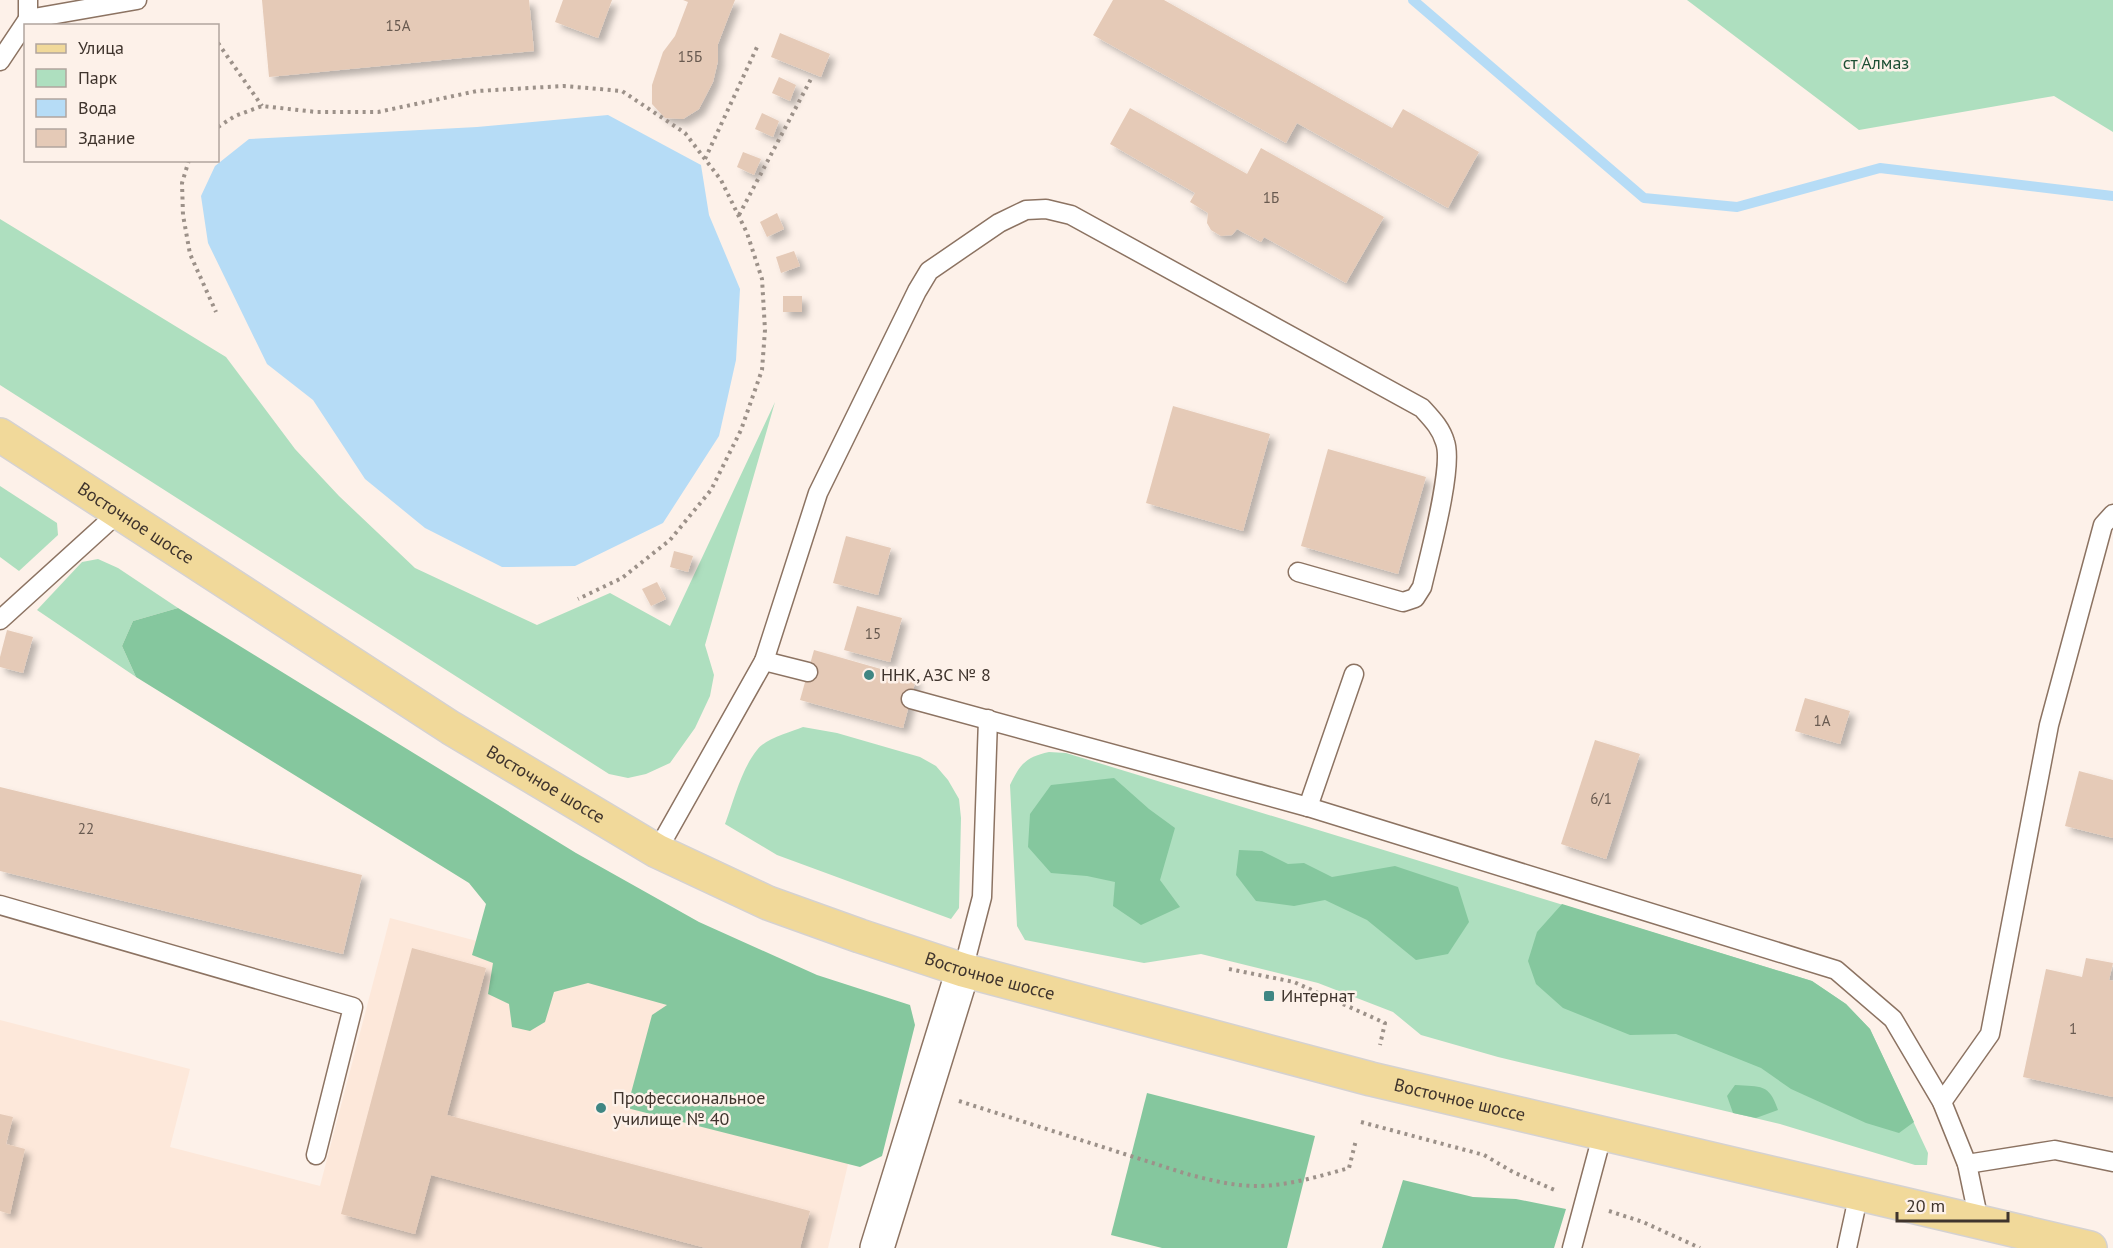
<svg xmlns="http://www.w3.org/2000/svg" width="2113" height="1248" font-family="'PT Sans',sans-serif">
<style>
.built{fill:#fde8da}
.green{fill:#aedfbf}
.forest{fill:#85c79e}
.water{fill:#b6dcf6}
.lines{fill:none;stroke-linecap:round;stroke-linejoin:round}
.stream{stroke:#b6dcf6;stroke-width:10}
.building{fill:#e5cab7;filter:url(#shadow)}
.lane-casing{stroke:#8c7362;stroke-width:21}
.street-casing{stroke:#8c7362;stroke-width:36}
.primary-casing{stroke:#d5d2d1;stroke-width:36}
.path{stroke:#9c9189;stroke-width:4;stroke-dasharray:3 4.5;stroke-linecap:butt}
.lane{stroke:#fff;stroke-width:18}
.street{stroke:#fff;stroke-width:33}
.primary{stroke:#f1d99a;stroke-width:33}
.poi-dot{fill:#3f8683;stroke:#fdf1e9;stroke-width:2}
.labels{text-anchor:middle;stroke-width:5;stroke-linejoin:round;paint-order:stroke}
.number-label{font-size:15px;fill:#685a50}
.park-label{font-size:18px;fill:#1c4e33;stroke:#fdf1e9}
.street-label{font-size:18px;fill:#3f342d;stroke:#fdf1e9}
.poi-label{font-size:18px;fill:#3f342d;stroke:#fdf1e9;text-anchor:start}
</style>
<defs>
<filter id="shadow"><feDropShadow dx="5.5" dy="5.5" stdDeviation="3" flood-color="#0004"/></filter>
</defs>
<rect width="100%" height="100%" fill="#fdf1e9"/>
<polygon class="built" points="390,918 876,1047 828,1248 0,1248 0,1020 190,1069 170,1147 320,1186"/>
<g class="green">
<polygon points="1687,0 2113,0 2113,132 2054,96 1859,130"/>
<polygon points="0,219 226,357 295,449 339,496 415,568 537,625 610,593 670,626 775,402 705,645 714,675 710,696 695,728 670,763 646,774 628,778 609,774 0,385"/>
<polygon points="0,486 57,523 58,535 19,571 0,557"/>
<polygon points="98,559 118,568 178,608 133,621 122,646 136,677 37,610 82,562"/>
<path d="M803,727L837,733L920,757L936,766L948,780L959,799L961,818L959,908L951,919L777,855L725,824C734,800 741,770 757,750C765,739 790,732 803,727Z"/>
<path d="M1049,752L1066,753L1812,981L1846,1004L1870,1029L1928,1153L1927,1165H1915L1780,1124L1498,1057L1421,1035L1393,1012L1318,983L1201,954L1144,963L1025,940L1017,926L1010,785C1020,764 1026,757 1049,752Z"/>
</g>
<g class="forest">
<polygon points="178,608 576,853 699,922 817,975 910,1005 915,1025 882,1156 860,1167 627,1108 652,1015 667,1005 588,983 554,992 545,1022 530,1031 512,1027 509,1004 488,994 493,963 472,955 486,904 469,883 136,677 122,646 133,621"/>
<polygon points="1114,778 1149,809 1175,828 1160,880 1180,907 1141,925 1113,906 1115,882 1087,876 1051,873 1028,847 1030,814 1051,785"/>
<polygon points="1239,850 1262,851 1288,864 1304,863 1332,877 1395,866 1458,887 1469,922 1448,954 1416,960 1367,920 1325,900 1294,906 1256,901 1236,875"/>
<polygon points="1562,904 1812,981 1846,1004 1870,1029 1914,1122 1899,1133 1866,1123 1791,1089 1761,1068 1676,1034 1630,1035 1563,1008 1536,984 1528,961 1537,932"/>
<path d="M1735,1085C1761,1087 1769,1083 1778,1110L1756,1118L1733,1113L1727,1096Z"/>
<polygon points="1147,1093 1315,1136 1287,1248 1162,1248 1111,1235"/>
<polygon points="1403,1180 1473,1197 1516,1199 1566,1209 1554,1248 1382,1248"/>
</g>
<polygon class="water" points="608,115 701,165 709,215 740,289 736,360 719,436 663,523 575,566 502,567 425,528 365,479 313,400 267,364 208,243 201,196 215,166 249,139 477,127"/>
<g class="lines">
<polyline class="stream" points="1413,0 1644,198 1737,207 1880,168 2113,196"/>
</g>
<g class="building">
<polygon points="262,0 529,0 534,51 269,77"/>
<polygon points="563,0 612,0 598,38 555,22"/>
<polygon points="683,0 735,0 718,44 718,61 713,82 699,109 683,119 665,118 652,104 652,85 663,52 675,36 688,2"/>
<polygon points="1113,0 1164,0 1392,128 1403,109 1479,152 1448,208 1297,123 1286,143 1093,35"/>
<polygon points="780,33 830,54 821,77 771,57"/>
<polygon points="779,77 796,85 790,101 772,93"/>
<polygon points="1130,108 1247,174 1261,148 1384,217 1346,283 1264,237 1261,242 1237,229 1232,235 1221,236 1211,230 1207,223 1208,213 1190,202 1195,193 1110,144"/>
<polygon points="762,113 779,121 773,137 755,129"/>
<polygon points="743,152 761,159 754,175 737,167"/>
<polygon points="777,213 784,229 767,237 760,222"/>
<polygon points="794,251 800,266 781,273 776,257"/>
<rect x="783" y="296" width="19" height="16"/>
<polygon points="1173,406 1270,434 1243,531 1146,503"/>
<polygon points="1328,449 1426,477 1398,574 1301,546"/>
<polygon points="846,536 891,548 878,595 833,583"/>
<polygon points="674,551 693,556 688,572 670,567"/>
<polygon points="657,582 666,599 651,606 642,589"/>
<polygon points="857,606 902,618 890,662 844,650"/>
<polygon points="7,630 33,637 23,673 0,667 0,657"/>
<polygon points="814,650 916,679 903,728 800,700"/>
<polygon points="1805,698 1850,711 1840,744 1795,731"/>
<polygon points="1595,740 1640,754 1606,859 1561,844"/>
<polygon points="2079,771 2113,780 2113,838 2065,826"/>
<polygon points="0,787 362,875 343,954 0,871"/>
<polygon points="412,948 486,968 447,1115 810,1211 800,1248 706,1248 431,1175 415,1234 341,1214"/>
<polygon points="2086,958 2113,963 2109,980 2113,981 2113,1097 2023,1077 2046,969 2082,977"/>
<polygon points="0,1114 13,1117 6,1144 25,1149 10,1214 0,1211"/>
</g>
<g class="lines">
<defs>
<g id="lane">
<polyline points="28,19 28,0"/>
<polyline points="0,61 28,19 137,0"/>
<polyline points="0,620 119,512"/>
<path d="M764,661L818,493L917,291L929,271L999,223L1026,210L1046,209L1071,215L1422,408C1432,419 1441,428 1445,442C1454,466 1429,557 1422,587L1415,598L1403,602L1298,572"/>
<polyline points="911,699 1308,807 1836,970 1893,1019 1942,1102 1967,1164 1979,1221"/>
<polyline points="1308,807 1354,674"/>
<polyline points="657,851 764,661 808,672"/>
<polyline points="0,905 353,1007 316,1155"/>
<polyline points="963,970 982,897 988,719"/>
<polyline points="1942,1102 1990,1034 2049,725 2103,525 2113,514"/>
<polyline points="1967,1164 2055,1150 2113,1162"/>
<polyline points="1572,1248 1603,1132"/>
<polyline points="1847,1248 1859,1193"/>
</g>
<polyline id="street" points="877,1248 963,970"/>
<g id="primary">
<path id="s1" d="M0,435L451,728L657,851L768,903L860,936L963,970L1371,1079L2090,1248"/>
</g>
</defs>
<use href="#lane" class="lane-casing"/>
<use href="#street" class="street-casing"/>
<use href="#primary" class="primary-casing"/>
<g class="path">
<polyline points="218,43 262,106"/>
<polyline points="218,127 235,116 262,106 316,112 378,112 477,91 564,86 622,91 685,133 721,180 747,233 762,279 765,330 762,370 741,430 711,490 670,540 622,578 578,599"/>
<polyline points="705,159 758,45"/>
<polyline points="189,160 182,183 183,215 190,254 216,312"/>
<polyline points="739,215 811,79"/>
<polyline points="1229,969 1294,982 1385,1023 1380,1045"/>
<path d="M959,1101L1187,1174C1210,1180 1233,1186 1257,1186C1287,1186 1320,1176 1349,1168L1356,1140"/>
<polyline points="1361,1122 1484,1155 1513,1172 1557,1191"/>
<polyline points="1609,1211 1643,1222 1700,1248"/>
</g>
<use href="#lane" class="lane"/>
<use href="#street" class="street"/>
<use href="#primary" class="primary"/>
</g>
<g class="poi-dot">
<circle cx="869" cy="675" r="6"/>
<rect x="1263" y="990" width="12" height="12" rx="3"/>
<circle cx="601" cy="1108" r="6"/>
</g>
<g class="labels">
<g class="number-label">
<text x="398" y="31">15А</text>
<text x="690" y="62">15Б</text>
<text x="1271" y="203">1Б</text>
<text x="873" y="639">15</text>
<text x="1822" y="726">1А</text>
<text x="1601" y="804">6/1</text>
<text x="86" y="834">22</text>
<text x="2073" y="1034">1</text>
</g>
<g class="park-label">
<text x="1876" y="69">ст Алмаз</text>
</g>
<g class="street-label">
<text dy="6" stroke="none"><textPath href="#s1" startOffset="162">Восточное шоссе</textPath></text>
<text dy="6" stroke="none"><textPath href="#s1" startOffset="648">Восточное шоссе</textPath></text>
<text dy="6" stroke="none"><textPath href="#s1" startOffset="1134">Восточное шоссе</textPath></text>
<text dy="6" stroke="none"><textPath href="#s1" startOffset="1620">Восточное шоссе</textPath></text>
</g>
<g class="poi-label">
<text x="881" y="681">ННК, АЗС № 8</text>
<text x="1281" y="1002">Интернат</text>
<text x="613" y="1104">Профессиональное<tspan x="613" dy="21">училище № 40</tspan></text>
</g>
</g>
<rect x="24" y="24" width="195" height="138" fill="#fdf1e9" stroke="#b1a59e" stroke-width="1.5"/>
<rect x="36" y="44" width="30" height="9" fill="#f1d99a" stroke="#b1a59e" stroke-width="1.5"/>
<text x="78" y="54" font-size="18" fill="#3f342d">Улица</text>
<rect x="36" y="69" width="30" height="18" fill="#aedfbf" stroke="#b1a59e" stroke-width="1.5"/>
<text x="78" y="84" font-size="18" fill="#3f342d">Парк</text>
<rect x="36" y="99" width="30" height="18" fill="#b6dcf6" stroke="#b1a59e" stroke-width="1.5"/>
<text x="78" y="114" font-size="18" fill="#3f342d">Вода</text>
<rect x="36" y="129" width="30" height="18" fill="#e5cab7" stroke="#b1a59e" stroke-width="1.5"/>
<text x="78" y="144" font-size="18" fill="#3f342d">Здание</text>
<path d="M1897 1212v9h111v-9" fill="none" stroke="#3f342d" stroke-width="3"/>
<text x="1906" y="1212" font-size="18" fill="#3f342d" stroke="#fdf1e9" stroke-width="4.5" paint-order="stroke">20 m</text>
</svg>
